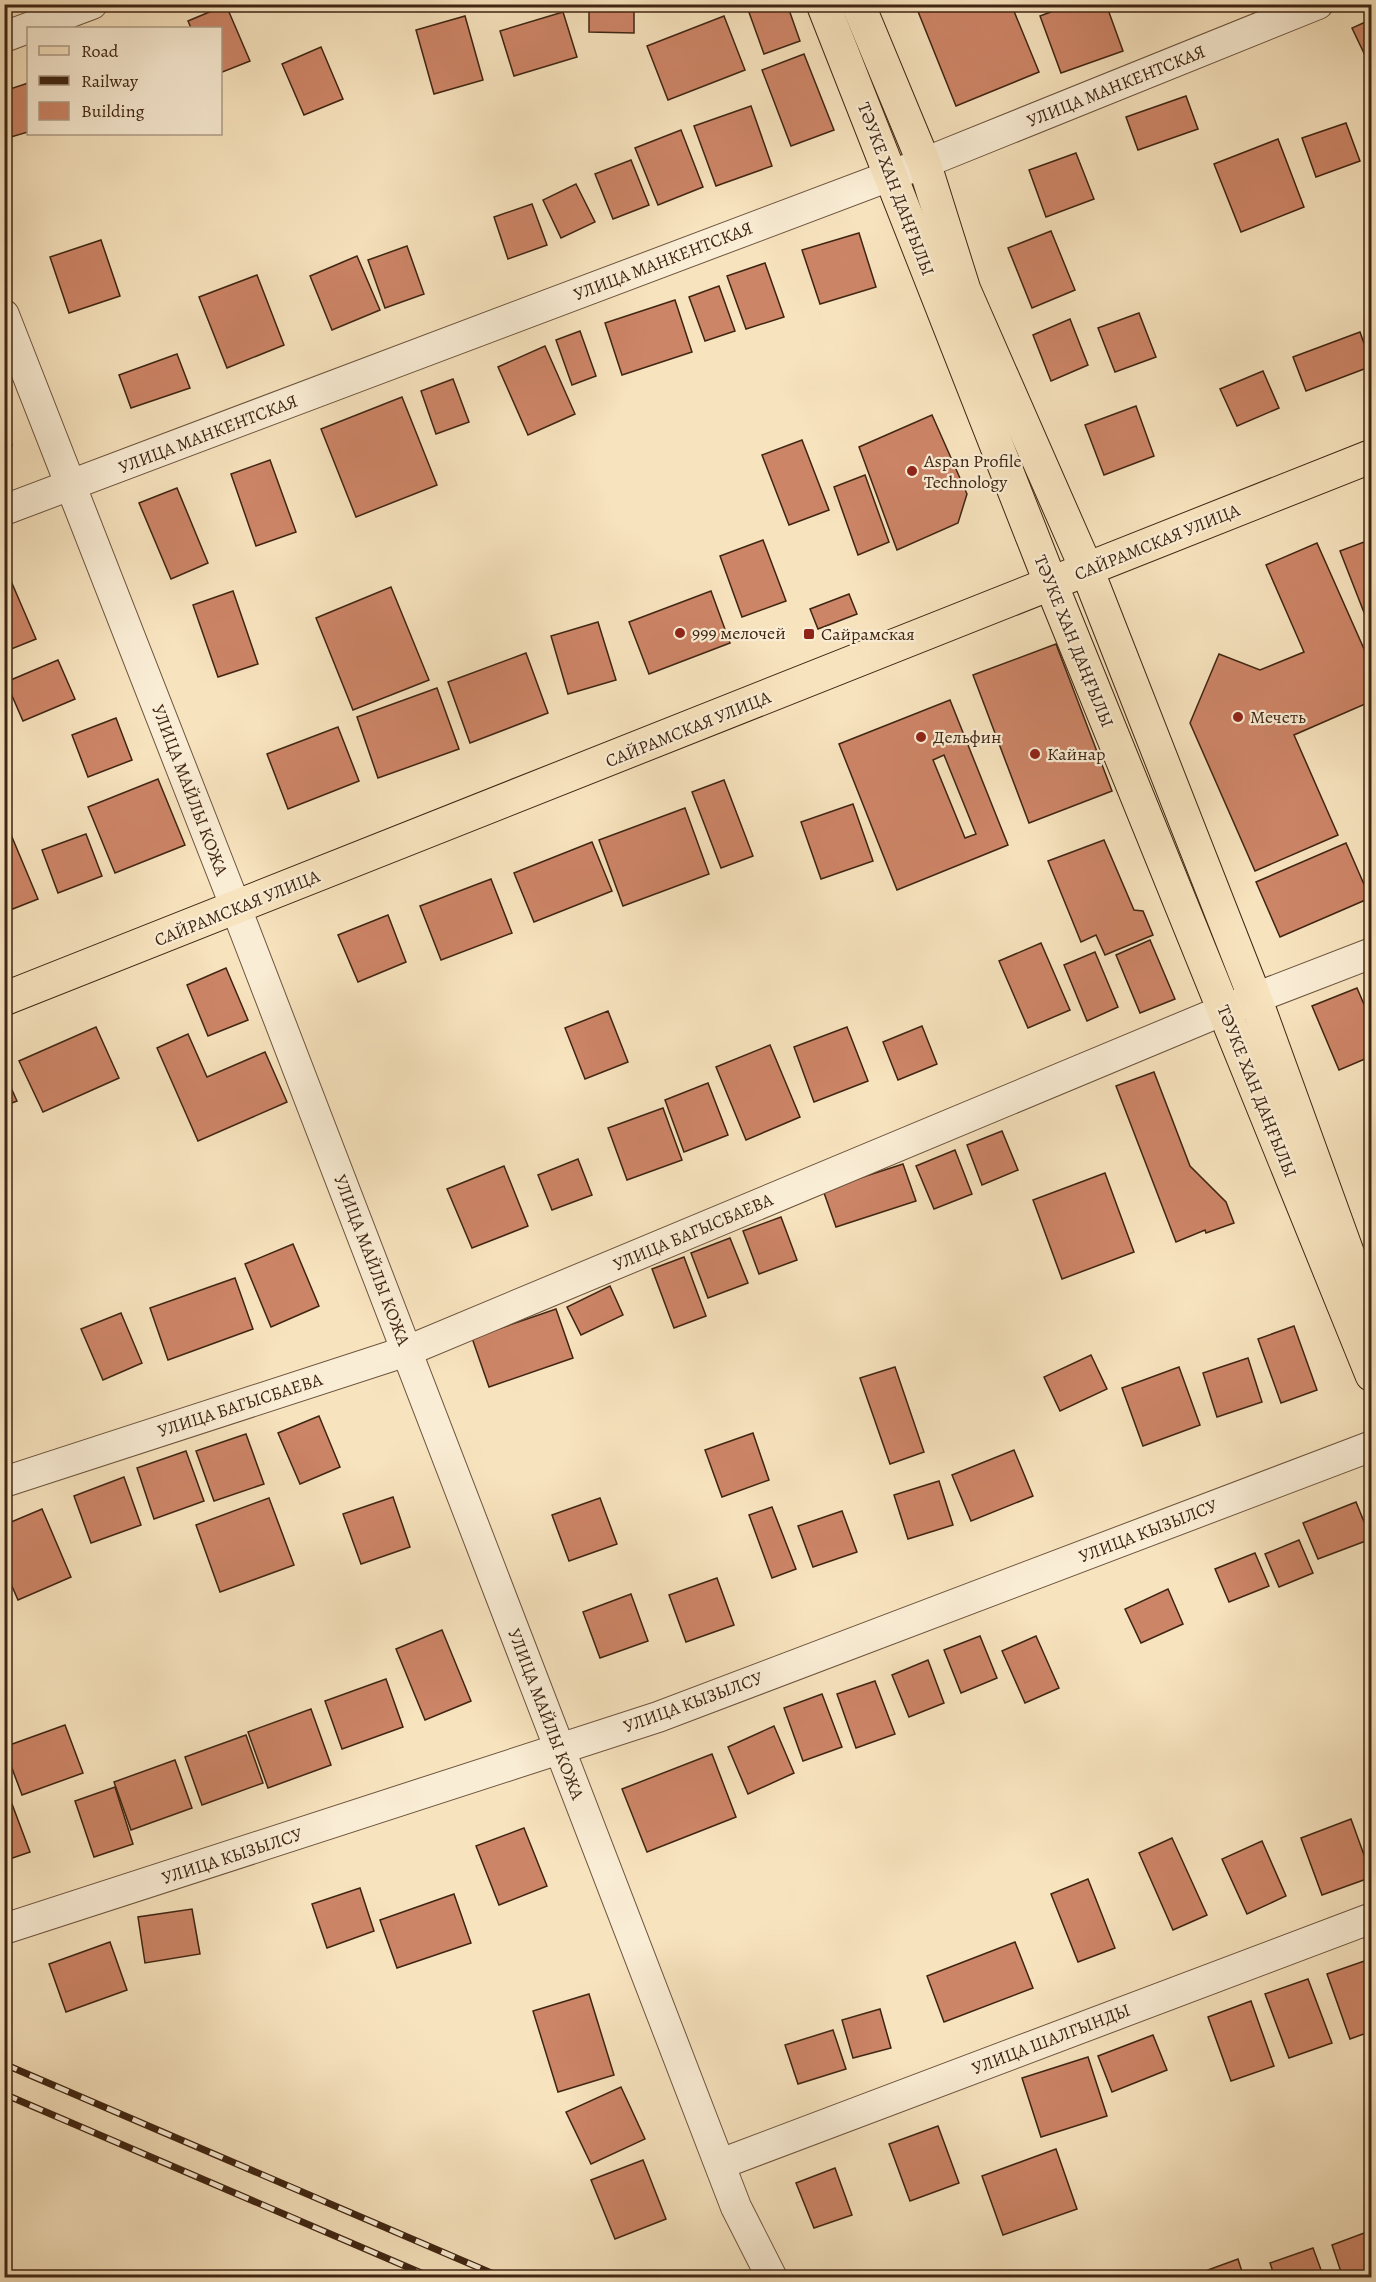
<svg xmlns="http://www.w3.org/2000/svg" width="1376" height="2282" font-family="Alegreya,serif">
<style>
.building{fill:#cd8567;stroke:#3f2512;stroke-width:1.5;fill-rule:evenodd}
.lines{fill:none;stroke-linecap:round;stroke-linejoin:round}
.minor-casing{stroke:#6d543d;stroke-width:32}
.major-casing{stroke:#3f2512;stroke-width:35}
.minor{stroke:#faedd5;stroke-width:30}
.major{stroke:#f7e3be;stroke-width:33}
.rail-casing{stroke:#3f2512;stroke-width:7}
.rail{stroke:#faedd5;stroke-width:4.5;stroke-dasharray:14;stroke-linecap:butt}
.poi-dot{fill:#8f2418;stroke:#faedd5;stroke-width:2}
.labels{text-anchor:middle;stroke-width:4.5;stroke-linejoin:round;paint-order:stroke}
.street-label{font-size:18px;fill:#3f2512;stroke:#faedd5}
.poi-label{font-size:18px;fill:#3f2512;stroke:#faedd5;text-anchor:start}
</style>
<rect width="100%" height="100%" fill="#f7e3be"/>
<filter id="stains"><feTurbulence type="fractalNoise" baseFrequency=".00333" numOctaves="4"/><feColorMatrix values="0 0 0 0 .2 0 0 0 0 .09 0 0 0 0 .02 0 0 0 .5 -.17"/></filter>
<radialGradient id="worn" r=".72"><stop offset=".6" stop-color="#630" stop-opacity="0"/><stop offset="1" stop-color="#630" stop-opacity=".3"/></radialGradient>
<g class="building">
<polygon points="589,4 634,4 634,33 589,32"/>
<polygon points="746,4 787,4 800,41 764,54"/>
<polygon points="915,4 1011,4 1039,72 956,106"/>
<polygon points="1072,4 1106,4 1123,51 1061,73 1040,16"/>
<polygon points="226,5 250,61 220,73 220,28 191,28 188,21"/>
<polygon points="563,12 577,57 514,76 500,31"/>
<polygon points="465,16 483,80 434,94 416,30"/>
<polygon points="724,16 745,70 668,100 647,46"/>
<polygon points="1372,19 1372,70 1352,28"/>
<polygon points="321,47 343,99 304,115 282,64"/>
<polygon points="804,54 834,130 791,146 762,70"/>
<polygon points="28,83 28,132 4,139 4,91"/>
<polygon points="1186,96 1198,129 1138,150 1126,117"/>
<polygon points="751,106 772,166 716,186 694,126"/>
<polygon points="1346,123 1360,161 1316,177 1302,138"/>
<polygon points="681,130 703,187 658,205 635,148"/>
<polygon points="1278,139 1304,207 1241,232 1214,164"/>
<polygon points="1076,153 1094,199 1046,217 1029,170"/>
<polygon points="631,160 649,205 613,219 595,174"/>
<polygon points="576,184 595,222 561,238 543,200"/>
<polygon points="532,204 547,245 508,259 494,217"/>
<polygon points="1051,231 1075,290 1032,308 1008,248"/>
<polygon points="859,233 876,287 820,304 802,250"/>
<polygon points="101,240 120,296 69,313 50,257"/>
<polygon points="407,246 424,294 385,308 368,260"/>
<polygon points="357,256 380,310 332,330 310,276"/>
<polygon points="765,263 784,317 746,329 727,276"/>
<polygon points="257,275 284,345 227,368 199,297"/>
<polygon points="719,286 735,331 705,341 689,297"/>
<polygon points="675,300 692,352 622,375 605,323"/>
<polygon points="1139,313 1156,357 1115,372 1098,328"/>
<polygon points="1070,319 1088,365 1051,381 1033,335"/>
<polygon points="580,331 596,376 572,385 556,340"/>
<polygon points="1360,332 1372,366 1306,391 1293,357"/>
<polygon points="545,346 575,414 528,435 498,367"/>
<polygon points="177,354 190,388 131,408 119,375"/>
<polygon points="1263,371 1279,408 1237,426 1220,389"/>
<polygon points="453,379 469,422 436,434 421,391"/>
<polygon points="402,397 437,485 356,517 321,429"/>
<polygon points="1136,406 1154,456 1104,475 1085,425"/>
<polygon points="932,415 967,494 958,523 897,550 859,447"/>
<polygon points="4,428 12,445 4,448"/>
<polygon points="802,440 829,510 789,525 762,455"/>
<polygon points="270,460 296,532 256,546 231,474"/>
<polygon points="865,475 889,542 858,555 834,487"/>
<polygon points="177,488 208,563 171,579 139,503"/>
<polygon points="1372,539 1372,633 1340,551"/>
<polygon points="763,540 786,601 742,617 720,556"/>
<polygon points="1317,543 1372,667 1372,701 1294,735 1338,835 1255,871 1190,723 1219,654 1260,670 1304,652 1266,565"/>
<polygon points="11,581 36,639 4,652 4,584"/>
<polygon points="391,587 429,680 353,710 316,618"/>
<polygon points="233,591 258,664 218,677 193,605"/>
<polygon points="711,591 730,643 649,674 629,622"/>
<polygon points="849,594 857,614 818,629 810,609"/>
<polygon points="598,622 616,680 568,694 551,636"/>
<polygon points="1056,644 1112,791 1029,823 973,675"/>
<polygon points="526,653 548,713 470,743 448,682"/>
<polygon points="58,660 75,699 23,721 6,682"/>
<polygon points="437,688 459,749 378,778 357,717"/>
<path d="M950,700L1008,845L897,890L839,744ZM944,755L976,834L965,838L933,760Z"/>
<polygon points="116,718 132,760 88,777 72,735"/>
<polygon points="338,727 359,781 288,809 267,754"/>
<polygon points="158,779 185,845 115,873 88,807"/>
<polygon points="724,780 753,856 721,868 692,792"/>
<polygon points="853,804 873,861 821,879 801,822"/>
<polygon points="685,808 709,874 623,906 599,840"/>
<polygon points="4,818 38,899 5,912 4,911"/>
<polygon points="86,834 102,876 58,893 42,850"/>
<polygon points="1104,840 1134,910 1143,911 1153,935 1105,955 1096,935 1081,942 1048,861"/>
<polygon points="592,842 612,891 534,922 514,873"/>
<polygon points="1346,843 1370,898 1280,937 1256,882"/>
<polygon points="491,879 512,933 441,960 420,906"/>
<polygon points="388,915 406,962 358,982 338,935"/>
<polygon points="1150,940 1175,999 1140,1013 1116,955"/>
<polygon points="1041,943 1070,1010 1028,1028 999,961"/>
<polygon points="1095,952 1118,1007 1087,1021 1064,965"/>
<polygon points="226,968 248,1020 208,1036 187,985"/>
<polygon points="1357,988 1372,1023 1372,1056 1339,1070 1312,1006"/>
<polygon points="608,1011 628,1062 585,1079 565,1028"/>
<polygon points="922,1026 937,1064 898,1080 883,1042"/>
<polygon points="96,1027 119,1078 43,1112 19,1061"/>
<polygon points="847,1027 868,1081 814,1102 794,1047"/>
<polygon points="188,1034 207,1077 265,1052 287,1102 198,1141 157,1048"/>
<polygon points="770,1045 800,1117 746,1140 716,1067"/>
<polygon points="4,1072 17,1101 4,1106"/>
<polygon points="1154,1072 1190,1166 1226,1202 1234,1223 1206,1233 1205,1230 1176,1242 1116,1086"/>
<polygon points="708,1083 728,1135 684,1152 665,1100"/>
<polygon points="663,1108 682,1160 627,1180 608,1128"/>
<polygon points="1002,1131 1018,1170 982,1185 967,1145"/>
<polygon points="955,1150 972,1194 934,1209 916,1166"/>
<polygon points="578,1159 592,1195 552,1210 538,1175"/>
<polygon points="903,1164 916,1201 836,1227 823,1190"/>
<polygon points="504,1166 528,1226 472,1248 447,1189"/>
<polygon points="1105,1173 1134,1252 1062,1279 1033,1200"/>
<polygon points="781,1217 797,1260 759,1274 743,1231"/>
<polygon points="730,1238 748,1283 708,1298 691,1253"/>
<polygon points="293,1244 319,1306 271,1327 245,1264"/>
<polygon points="684,1257 706,1316 674,1328 652,1269"/>
<polygon points="235,1278 253,1329 168,1360 150,1308"/>
<polygon points="610,1286 623,1315 581,1335 567,1307"/>
<polygon points="556,1309 573,1358 489,1387 472,1338"/>
<polygon points="121,1313 142,1363 103,1380 81,1329"/>
<polygon points="1294,1326 1317,1390 1281,1403 1258,1339"/>
<polygon points="1091,1355 1107,1389 1060,1411 1044,1377"/>
<polygon points="1248,1358 1262,1402 1217,1417 1203,1373"/>
<polygon points="895,1367 924,1452 890,1464 860,1378"/>
<polygon points="1179,1367 1200,1425 1143,1446 1122,1388"/>
<polygon points="319,1416 340,1467 300,1484 278,1433"/>
<polygon points="753,1433 769,1480 722,1497 705,1450"/>
<polygon points="246,1434 264,1484 214,1501 196,1451"/>
<polygon points="1014,1450 1033,1496 971,1521 952,1475"/>
<polygon points="186,1451 204,1501 154,1519 137,1468"/>
<polygon points="124,1477 141,1525 91,1543 74,1496"/>
<polygon points="939,1481 953,1525 908,1539 894,1495"/>
<polygon points="393,1497 410,1547 361,1564 343,1514"/>
<polygon points="269,1498 294,1565 220,1592 196,1525"/>
<polygon points="600,1498 617,1544 569,1561 552,1515"/>
<polygon points="1356,1502 1371,1539 1318,1559 1303,1523"/>
<polygon points="772,1507 796,1569 772,1578 749,1515"/>
<polygon points="42,1509 71,1577 18,1600 4,1568 4,1525"/>
<polygon points="842,1511 857,1552 813,1567 798,1526"/>
<polygon points="1299,1540 1313,1573 1279,1587 1265,1554"/>
<polygon points="1255,1553 1269,1586 1229,1602 1215,1569"/>
<polygon points="717,1578 734,1625 686,1642 669,1595"/>
<polygon points="1168,1589 1183,1624 1141,1643 1125,1609"/>
<polygon points="631,1594 648,1641 600,1658 583,1612"/>
<polygon points="442,1630 471,1701 425,1720 396,1649"/>
<polygon points="980,1636 997,1678 961,1693 944,1650"/>
<polygon points="1036,1636 1059,1688 1025,1703 1002,1651"/>
<polygon points="928,1660 944,1703 909,1717 892,1675"/>
<polygon points="386,1679 403,1727 342,1749 325,1701"/>
<polygon points="875,1681 895,1734 856,1748 837,1694"/>
<polygon points="822,1694 842,1747 803,1761 784,1708"/>
<polygon points="311,1709 331,1765 268,1788 248,1732"/>
<polygon points="65,1725 83,1773 22,1795 4,1747"/>
<polygon points="774,1726 794,1773 748,1794 728,1747"/>
<polygon points="246,1735 263,1783 202,1805 185,1757"/>
<polygon points="712,1754 736,1817 647,1852 622,1789"/>
<polygon points="175,1760 192,1808 131,1830 114,1782"/>
<polygon points="115,1787 133,1844 94,1857 75,1801"/>
<polygon points="12,1804 30,1852 4,1861 4,1807"/>
<polygon points="1351,1819 1372,1877 1322,1895 1301,1838"/>
<polygon points="524,1828 547,1886 499,1905 476,1846"/>
<polygon points="1172,1838 1207,1915 1173,1930 1139,1853"/>
<polygon points="1262,1841 1286,1896 1247,1914 1222,1859"/>
<polygon points="1088,1879 1115,1948 1078,1962 1051,1894"/>
<polygon points="360,1888 374,1931 327,1948 312,1904"/>
<polygon points="454,1894 471,1943 397,1968 380,1920"/>
<polygon points="192,1909 200,1954 145,1963 138,1917"/>
<polygon points="110,1942 127,1990 66,2012 49,1964"/>
<polygon points="1015,1942 1033,1988 944,2022 927,1976"/>
<polygon points="1370,1959 1372,2031 1350,2039 1327,1974"/>
<polygon points="1308,1979 1332,2043 1289,2058 1265,1994"/>
<polygon points="589,1994 614,2075 558,2092 533,2011"/>
<polygon points="1251,2001 1274,2066 1231,2081 1208,2017"/>
<polygon points="880,2009 891,2048 853,2058 842,2020"/>
<polygon points="833,2030 846,2069 798,2084 785,2045"/>
<polygon points="1153,2035 1167,2070 1112,2092 1098,2056"/>
<polygon points="1088,2057 1107,2116 1041,2137 1022,2078"/>
<polygon points="621,2087 645,2139 591,2164 566,2112"/>
<polygon points="938,2126 959,2183 910,2201 889,2144"/>
<polygon points="1056,2149 1077,2209 1003,2235 982,2176"/>
<polygon points="643,2160 666,2219 615,2239 591,2180"/>
<polygon points="835,2168 852,2215 814,2228 796,2183"/>
<polygon points="1372,2230 1372,2278 1343,2278 1332,2245"/>
<polygon points="1313,2248 1324,2278 1275,2278 1270,2263"/>
<polygon points="1238,2259 1244,2278 1211,2278 1208,2270"/>
</g>
<g class="lines">
<defs>
<g id="minor">
<polyline points="4,37 92,4"/>
<polyline points="4,315 236,908 736,2207 772,2278"/>
<polyline points="4,510 924,163 1318,4"/>
<polyline points="4,1482 407,1351 1224,1010 1372,953"/>
<polyline points="4,1929 658,1717 1372,1446"/>
<polyline points="731,2160 1372,1918"/>
</g>
<g id="major">
<polyline points="823,4 1051,584 1372,1375"/>
<polyline points="858,4 924,163 964,290 1087,570 1255,998 1367,1307"/>
<polyline points="4,999 1372,456"/>
</g>
</defs>
<use href="#minor" class="minor-casing"/>
<use href="#major" class="major-casing"/>
<use href="#minor" class="minor"/>
<use href="#major" class="major"/>
<defs>
<g id="rail">
<polyline points="4,2064 503,2278"/>
<polyline points="4,2094 433,2278"/>
</g>
</defs>
<use href="#rail" class="rail-casing"/>
<use href="#rail" class="rail"/>
</g>
<g class="poi-dot">
<circle cx="912" cy="471" r="6"/>
<circle cx="680" cy="633" r="6"/>
<rect x="803" y="628" width="12" height="12" rx="3"/>
<circle cx="1238" cy="717" r="6"/>
<circle cx="921" cy="737" r="6"/>
<circle cx="1035" cy="754" r="6"/>
</g>
<g class="labels">
<g class="street-label">
<text transform="translate(1116 86) rotate(-22)" y="6">УЛИЦА МАНКЕНТСКАЯ</text>
<text transform="translate(896 189) rotate(69)" y="6">ТӘУКЕ ХАН ДАҢҒЫЛЫ</text>
<text transform="translate(663 261) rotate(-21)" y="6">УЛИЦА МАНКЕНТСКАЯ</text>
<text transform="translate(208 434) rotate(-21)" y="6">УЛИЦА МАНКЕНТСКАЯ</text>
<text transform="translate(1157 542) rotate(-22)" y="6">САЙРАМСКАЯ УЛИЦА</text>
<text transform="translate(1074 641) rotate(68)" y="6">ТӘУКЕ ХАН ДАҢҒЫЛЫ</text>
<text transform="translate(688 729) rotate(-22)" y="6">САЙРАМСКАЯ УЛИЦА</text>
<text transform="translate(190 790) rotate(69)" y="6">УЛИЦА МАЙЛЫ КОЖА</text>
<text transform="translate(237 908) rotate(-22)" y="6">САЙРАМСКАЯ УЛИЦА</text>
<text transform="translate(1257 1091) rotate(68)" y="6">ТӘУКЕ ХАН ДАҢҒЫЛЫ</text>
<text transform="translate(693 1232) rotate(-23)" y="6">УЛИЦА БАГЫСБАЕВА</text>
<text transform="translate(372 1260) rotate(69)" y="6">УЛИЦА МАЙЛЫ КОЖА</text>
<text transform="translate(240 1405) rotate(-18)" y="6">УЛИЦА БАГЫСБАЕВА</text>
<text transform="translate(1148 1531) rotate(-21)" y="6">УЛИЦА КЫЗЫЛСУ</text>
<text transform="translate(693 1702) rotate(-20)" y="6">УЛИЦА КЫЗЫЛСУ</text>
<text transform="translate(546 1714) rotate(69)" y="6">УЛИЦА МАЙЛЫ КОЖА</text>
<text transform="translate(232 1856) rotate(-18)" y="6">УЛИЦА КЫЗЫЛСУ</text>
<text transform="translate(1051 2039) rotate(-21)" y="6">УЛИЦА ШАЛГЫНДЫ</text>
</g>
<g class="poi-label">
<text x="924" y="467">Aspan Profile<tspan x="924" dy="21">Technology</tspan></text>
<text x="692" y="639">999 мелочей</text>
<text x="821" y="640">Сайрамская</text>
<text x="1250" y="723">Мечеть</text>
<text x="933" y="743">Дельфин</text>
<text x="1047" y="760">Кайнар</text>
</g>
</g>
<rect width="1376" height="2282" fill="none" stroke="#f7e3be" stroke-width="24"/>
<rect x="6" y="6" width="1364" height="2270" fill="none" stroke="#3f2512" stroke-width="3"/>
<rect x="12" y="12" width="1352" height="2258" fill="none" stroke="#3f2512" stroke-width="1.5"/>
<rect x="27" y="27" width="195" height="108" fill="#faedd5" stroke="#af9d87" stroke-width="1.5"/>
<rect x="39" y="46" width="30" height="9" fill="#f7e3be" stroke="#af9d87" stroke-width="1.5"/>
<text x="81" y="57" font-size="18" fill="#3f2512">Road</text>
<rect x="39" y="76" width="30" height="9" fill="#3f2512" stroke="#af9d87" stroke-width="1.5"/>
<text x="81" y="87" font-size="18" fill="#3f2512">Railway</text>
<rect x="39" y="102" width="30" height="18" fill="#cd8567" stroke="#af9d87" stroke-width="1.5"/>
<text x="81" y="117" font-size="18" fill="#3f2512">Building</text>
<rect width="100%" height="100%" filter="url(#stains)"/>
<rect width="100%" height="100%" fill="url(#worn)"/>
</svg>
